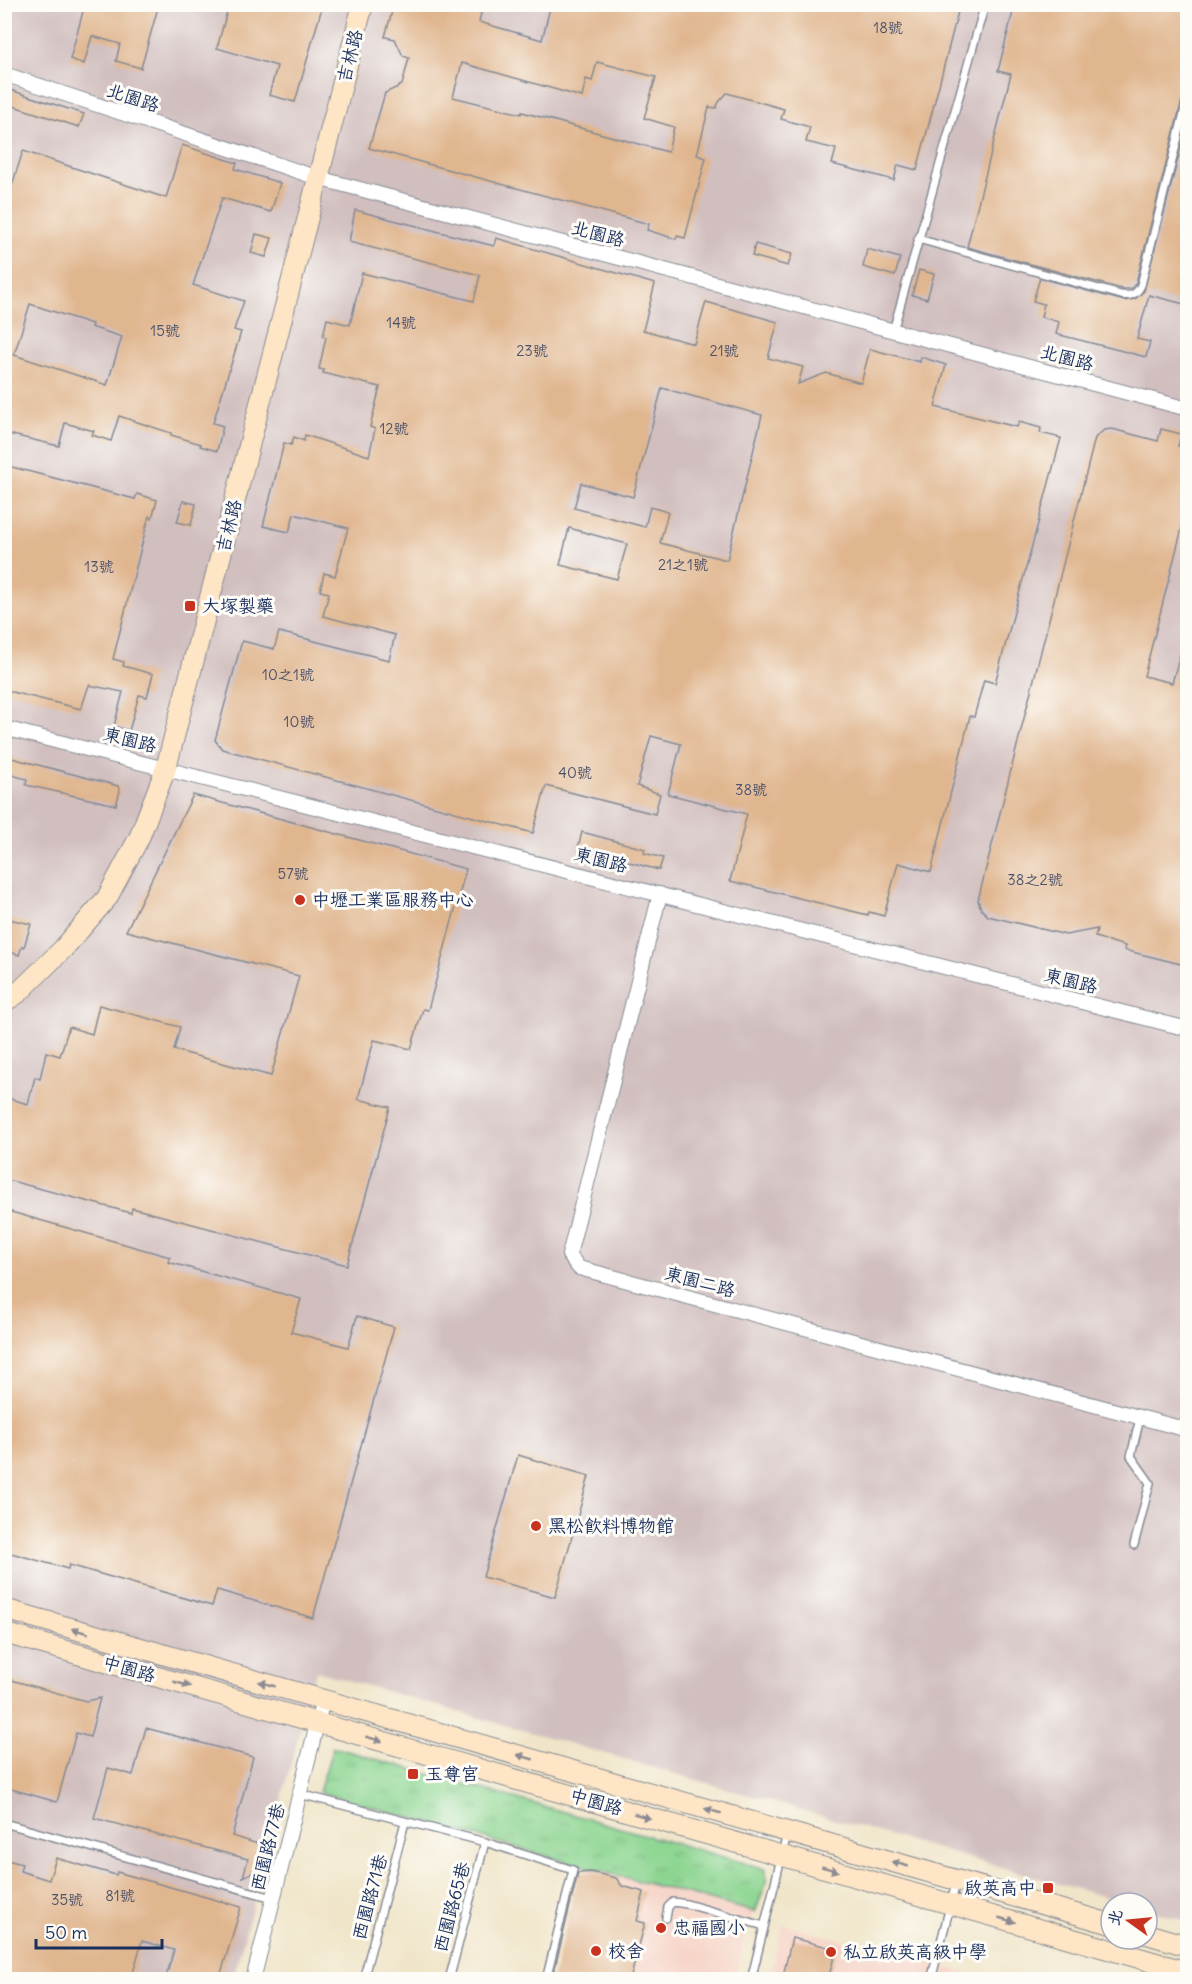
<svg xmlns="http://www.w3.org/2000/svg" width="1192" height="1984" font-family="Delius,'LXGW WenKai TC',sans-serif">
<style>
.built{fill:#f6d2c5}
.industrial{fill:#d1bfbf}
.grass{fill:url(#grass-tufts);stroke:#548278;stroke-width:1.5}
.building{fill:#e0b68f;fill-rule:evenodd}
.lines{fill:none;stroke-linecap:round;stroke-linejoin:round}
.lane-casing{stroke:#868a94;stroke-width:10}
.street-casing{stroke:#868a94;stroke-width:16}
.secondary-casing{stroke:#868a94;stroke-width:22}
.lane{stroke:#fff;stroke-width:7}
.street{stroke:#fff;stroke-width:14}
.secondary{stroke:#fde5c5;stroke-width:20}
.oneway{fill:#8c8a92}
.poi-dot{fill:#c8321e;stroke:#fdfcf7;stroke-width:2}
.labels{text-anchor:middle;stroke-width:6;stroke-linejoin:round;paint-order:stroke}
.number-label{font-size:15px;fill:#4c516a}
.street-label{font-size:18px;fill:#1b2f5e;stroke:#fdfcf7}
.poi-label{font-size:18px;fill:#1b2f5e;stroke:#fdfcf7;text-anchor:start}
</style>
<defs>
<pattern id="grass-tufts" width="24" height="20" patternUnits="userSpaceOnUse" patternTransform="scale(1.5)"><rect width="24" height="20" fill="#8cd591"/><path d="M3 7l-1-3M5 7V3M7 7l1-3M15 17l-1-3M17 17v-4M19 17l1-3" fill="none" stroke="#78b77f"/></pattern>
</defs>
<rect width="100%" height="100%" fill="#fdfcf7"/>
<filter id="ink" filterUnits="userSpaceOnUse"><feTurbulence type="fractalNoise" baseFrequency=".0167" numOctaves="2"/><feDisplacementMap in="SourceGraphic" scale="12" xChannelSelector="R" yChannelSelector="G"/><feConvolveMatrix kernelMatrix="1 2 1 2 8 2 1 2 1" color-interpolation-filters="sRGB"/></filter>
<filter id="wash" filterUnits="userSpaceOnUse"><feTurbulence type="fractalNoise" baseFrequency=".008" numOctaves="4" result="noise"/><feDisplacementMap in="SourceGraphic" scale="24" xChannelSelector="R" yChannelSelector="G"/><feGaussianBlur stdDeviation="1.35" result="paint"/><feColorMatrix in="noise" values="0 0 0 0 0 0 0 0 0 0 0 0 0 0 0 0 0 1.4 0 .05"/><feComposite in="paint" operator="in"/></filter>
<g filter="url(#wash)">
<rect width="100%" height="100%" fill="#f0e5c9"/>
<g class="built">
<polygon points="586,1867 755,1912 749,1921 735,1979 561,1980 585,1883"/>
<polygon points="783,1924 989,1979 769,1980"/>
</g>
<polygon class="industrial" points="5,5 1187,5 1187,1921 1147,1909 1147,1903 1126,1903 316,1671 233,1979 5,1980"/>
<polygon class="grass" points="333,1747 766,1869 766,1884 755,1912 586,1867 319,1792"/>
<g id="blocks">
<g class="building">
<polygon points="85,4 159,4 141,68 116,61 120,44 92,36 84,64 70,59"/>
<polygon points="229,4 323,4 295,102 269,95 277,66 217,48"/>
<path d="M394,4H414L430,9V4H483L479,22L542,40L551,4H960L917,170L898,165L894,180L832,164L836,149L806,142L810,127L781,119L784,109L727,93L719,102L716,108L709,107L697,155L706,158L685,238L677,236L676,239L647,230L649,224L369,148L385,93L402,85L409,58L403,56L395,39L385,37ZM597,62L656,77L644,118L674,127L668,152L522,112L521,114L453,97L462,63L582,97L586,79L592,81Z"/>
<polygon points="1015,4 1188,4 1188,92 1183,96 1136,283 1131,289 1122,289 967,247 1011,74 998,71"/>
<polygon points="4,88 84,114 79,127 4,103"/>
<polygon points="1182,143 1188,144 1188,305 1149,295 1137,339 1150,342 1146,357 1056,334 1059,322 1041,317 1044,304 1033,301 1040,278 1124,301 1135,299 1144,291"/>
<path d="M182,145L237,163L235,169L280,183L271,212L222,198L193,285L244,301L234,330L241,332L213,423L223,426L217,451L200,446L201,444L171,435V433L119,416L111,441L92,435L94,431L65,423L59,446L4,433V194L9,195L23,151L166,198ZM30,304L92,324L91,327L122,337L107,385L14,355Z"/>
<path d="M355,210L494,246L496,238L655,284L643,330L694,344L706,302L778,322L768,358L803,367L798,384L826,373L861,383L870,349L920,362L921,357L946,365L935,407L1017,427L1019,422L1041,428L1040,433L1061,438L995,683L984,680L974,717L970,716L931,872L898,863L884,916L869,912L868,915L730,881L747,814L668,794L681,744L651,736L637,786L660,794L655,814L546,786L533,833L222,749L215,740L242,641L274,649L279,632L389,660L395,635L323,616L329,593L320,591L324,573L335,576L348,528L294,514L289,532L263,526L284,443L291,445L294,437L304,441L305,435L369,456L375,429L370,427L380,387L323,373L324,370L319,369L326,337L323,336L327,319L350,325L362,273L474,301L480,275L349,242ZM662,388L762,415L727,560L660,543L668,512L650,507L645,527L574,508L581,483L633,497ZM569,528L627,544L617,579L560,565Z"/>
<polygon points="256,234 272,238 266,257 251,253"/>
<polygon points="755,244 792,254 788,266 752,256"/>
<polygon points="867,249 900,258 895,276 863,267"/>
<polygon points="919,270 934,274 927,299 912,295"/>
<polygon points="1112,429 1158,441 1161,429 1181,434 1178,446 1188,448 1188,505 1144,676 1172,683 1183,644 1188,644 1188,957 1185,965 1124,950 1125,946 1095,937 1097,929 1066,935 988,916 981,909 978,900 1095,438 1104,430"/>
<polygon points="4,465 135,499 137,494 157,500 152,518 149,516 113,659 124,662 123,666 153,674 147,697 139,695 129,731 114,726 123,692 89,685 81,709 4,690"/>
<polygon points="183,501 196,504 191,525 177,522"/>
<polygon points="4,756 118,786 120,791 116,805 26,785 27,779 4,773"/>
<polygon points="193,795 466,869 428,1010 423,1009 411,1049 374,1040 358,1099 390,1107 347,1265 132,1208 131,1213 4,1179 4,1097 28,1104 35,1077 40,1079 46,1052 60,1056 69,1027 92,1034 99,1005 180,1027 174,1050 271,1076 299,976 126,931"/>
<polygon points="582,832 645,849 644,853 663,858 659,870 578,848"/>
<polygon points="4,918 31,924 24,947 22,946 19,955 4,950"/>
<polygon points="4,1210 170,1257 168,1262 301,1299 291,1332 348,1347 357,1316 394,1327 313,1618 217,1590 212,1606 69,1565 68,1569 4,1551"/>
<polygon points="518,1455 589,1476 555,1597 483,1577"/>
<polygon points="4,1678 86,1701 100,1698 90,1737 76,1733 57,1802 4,1787"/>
<polygon points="146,1728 253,1757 232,1836 268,1847 262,1868 243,1877 248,1859 94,1818 108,1768 133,1775"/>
<polygon points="56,1858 116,1875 117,1872 241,1907 219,1980 165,1980 174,1950 142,1941 131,1980 4,1980 4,1859 22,1864 20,1871 49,1880"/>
<polygon points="591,1872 616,1878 622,1886 644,1892 637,1921 645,1923 630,1980 552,1980 578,1873"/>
<polygon points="792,1938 836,1949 828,1980 782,1980"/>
</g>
</g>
</g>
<g filter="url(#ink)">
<use href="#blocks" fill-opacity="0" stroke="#868a94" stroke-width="1.5"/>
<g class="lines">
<defs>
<g id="lane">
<path d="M918,239L1121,295C1131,297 1137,294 1141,285L1188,97"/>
<polyline points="893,331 985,4"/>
<polyline points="1134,1545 1150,1483 1131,1456 1140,1418"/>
<polyline points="300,1794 485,1842 573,1870 546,1980"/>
<polyline points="4,1823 273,1898"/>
<polyline points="666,1918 668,1907 673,1902 687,1904 764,1926"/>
<polyline points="363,1980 405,1822"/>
<polyline points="449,1980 485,1842"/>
<polyline points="751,1980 787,1834"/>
<polyline points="931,1980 956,1883"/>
</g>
<g id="street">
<polyline points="4,74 318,178 1188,409"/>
<polyline points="4,728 1188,1029"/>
<polyline points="660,894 569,1255 579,1268 1188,1430"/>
<polyline points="253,1980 323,1700"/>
</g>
<g id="secondary">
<polyline points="4,1002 18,993 63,949 107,898 139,838 166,768 363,4"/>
<polyline points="4,1609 1111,1924"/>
<polyline points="4,1633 1188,1972"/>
<polyline points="1147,1934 1188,1946"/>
</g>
</defs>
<use href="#lane" class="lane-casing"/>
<use href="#street" class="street-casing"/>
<use href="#secondary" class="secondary-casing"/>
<use href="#lane" class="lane"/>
<use href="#street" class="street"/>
<use href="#secondary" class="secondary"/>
</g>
<defs><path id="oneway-solid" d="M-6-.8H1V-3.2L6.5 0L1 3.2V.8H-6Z" transform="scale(1.5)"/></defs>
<g class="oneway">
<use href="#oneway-solid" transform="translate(80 1631) rotate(-164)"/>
<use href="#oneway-solid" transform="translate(182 1684) rotate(16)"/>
<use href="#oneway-solid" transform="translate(267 1684) rotate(-164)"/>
<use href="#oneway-solid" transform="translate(374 1739) rotate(16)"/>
<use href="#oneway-solid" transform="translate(525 1757) rotate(-164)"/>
<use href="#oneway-solid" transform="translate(713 1811) rotate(-164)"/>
<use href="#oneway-solid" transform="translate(642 1816) rotate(16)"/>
<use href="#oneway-solid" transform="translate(900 1864) rotate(-164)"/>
<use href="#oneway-solid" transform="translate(830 1869) rotate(16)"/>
<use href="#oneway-solid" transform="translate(1007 1920) rotate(16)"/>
</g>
</g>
<g class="poi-dot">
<rect x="184" y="600" width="12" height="12" rx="3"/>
<circle cx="300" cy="900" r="6"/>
<circle cx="536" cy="1526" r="6"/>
<rect x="407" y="1768" width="12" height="12" rx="3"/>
<rect x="1042" y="1882" width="12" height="12" rx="3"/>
<circle cx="661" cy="1928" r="6"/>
<circle cx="596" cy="1951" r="6"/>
<circle cx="831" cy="1952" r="6"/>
</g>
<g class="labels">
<g class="number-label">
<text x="888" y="33">18號</text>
<text x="401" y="328">14號</text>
<text x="165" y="336">15號</text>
<text x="532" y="356">23號</text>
<text x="724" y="356">21號</text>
<text x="394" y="434">12號</text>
<text x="683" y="570">21之1號</text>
<text x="99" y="572">13號</text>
<text x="288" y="680">10之1號</text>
<text x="299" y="727">10號</text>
<text x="575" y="778">40號</text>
<text x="751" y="795">38號</text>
<text x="293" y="879">57號</text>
<text x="1035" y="885">38之2號</text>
<text x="120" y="1901">81號</text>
<text x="67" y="1905">35號</text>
</g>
<g class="street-label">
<text transform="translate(350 56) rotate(-76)" y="6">吉林路</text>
<text transform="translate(133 98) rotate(18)" y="6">北園路</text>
<text transform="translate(598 234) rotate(15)" y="6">北園路</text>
<text transform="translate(1067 358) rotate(15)" y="6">北園路</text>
<text transform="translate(229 526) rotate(-76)" y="6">吉林路</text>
<text transform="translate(130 740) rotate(14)" y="6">東園路</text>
<text transform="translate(601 860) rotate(14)" y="6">東園路</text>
<text transform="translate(1071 981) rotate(14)" y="6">東園路</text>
<text transform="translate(700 1282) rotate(15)" y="6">東園二路</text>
<text transform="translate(129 1669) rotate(16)" y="6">中園路</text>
<text transform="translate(596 1802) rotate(16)" y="6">中園路</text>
<text transform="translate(268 1847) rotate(-76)" y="6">西園路77巷</text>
<text transform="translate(370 1897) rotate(-75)" y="6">西園路71巷</text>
<text transform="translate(452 1907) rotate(-75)" y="6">西園路65巷</text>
</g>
<g class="poi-label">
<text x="202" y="612">大塚製藥</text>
<text x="312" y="906">中壢工業區服務中心</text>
<text x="548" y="1532">黑松飲料博物館</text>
<text x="425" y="1780">玉尊宮</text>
<text x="1036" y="1894" text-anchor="end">啟英高中</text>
<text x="673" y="1934">忠福國小</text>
<text x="608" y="1957">校舍</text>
<text x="843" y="1958">私立啟英高級中學</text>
</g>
</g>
<rect width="1192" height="1984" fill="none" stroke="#fdfcf7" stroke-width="24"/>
<g transform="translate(1129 1921) rotate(285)"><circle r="28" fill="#fdfcf7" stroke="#a3aaba" stroke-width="1.5"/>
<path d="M0-4.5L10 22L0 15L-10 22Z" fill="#c8321e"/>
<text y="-9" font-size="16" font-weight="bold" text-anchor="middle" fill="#1b2f5e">北</text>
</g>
<path d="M36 1939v9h126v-9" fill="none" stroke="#1b2f5e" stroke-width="3"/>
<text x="45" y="1939" font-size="18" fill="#1b2f5e" stroke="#fdfcf7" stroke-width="4.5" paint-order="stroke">50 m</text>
</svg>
